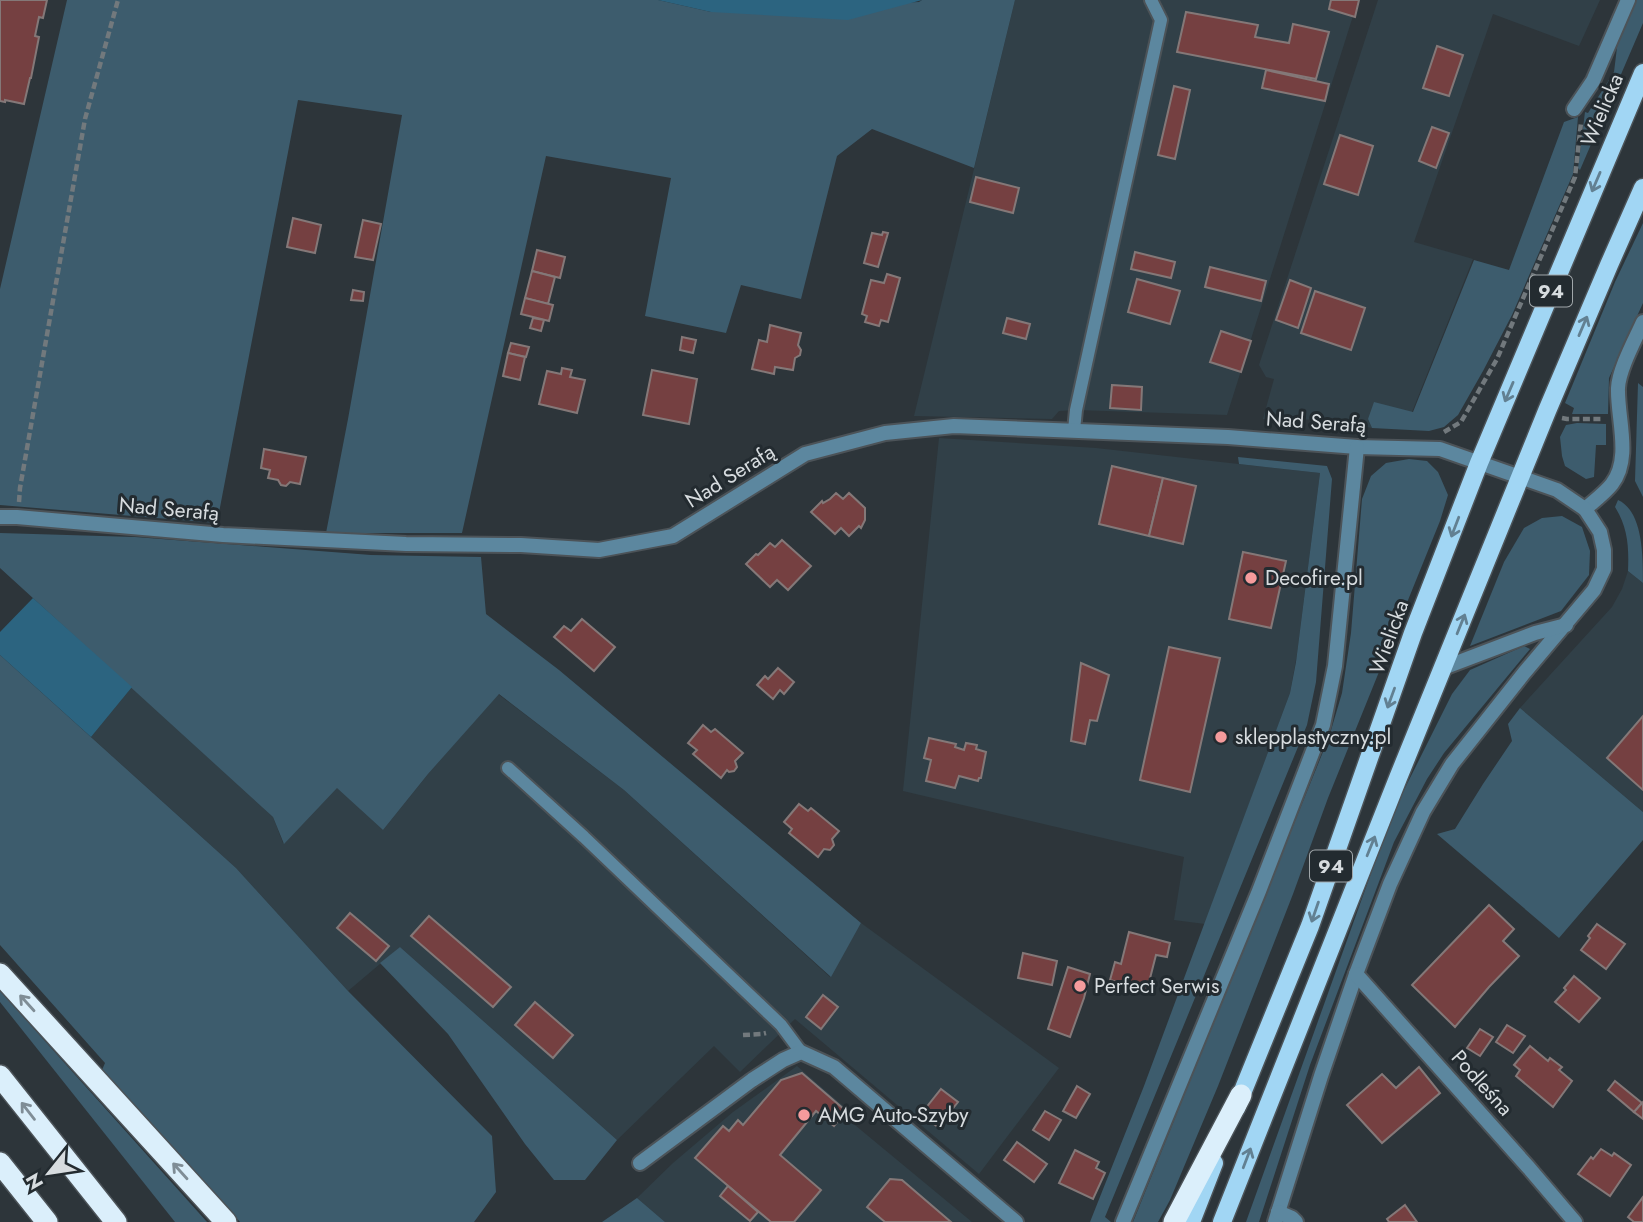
<svg xmlns="http://www.w3.org/2000/svg" width="1643" height="1222" font-family="Jost,sans-serif">
<style>
.built{fill:#314048}
.green{fill:#3d5c6d}
.forest{fill:#2c6480}
.building{fill:#754041;stroke:#847878;stroke-width:2}
.lines{fill:none;stroke-linecap:round;stroke-linejoin:round}
.service-casing{stroke:#4c5358;stroke-width:16}
.minor-casing{stroke:#4c5358;stroke-width:18}
.primary-casing{stroke:#4c5358;stroke-width:21}
.motorway-casing{stroke:#4c5358;stroke-width:24}
.path{stroke:#72797d;stroke-width:4.5;stroke-dasharray:7 3.5;stroke-linecap:butt}
.service{stroke:#5c879f;stroke-width:12}
.minor{stroke:#5c879f;stroke-width:14}
.primary{stroke:#a1d6f4;stroke-width:18}
.motorway{stroke:#dbeffb;stroke-width:21}
.oneway{stroke:#628092}
.oneway2{stroke:#7f8d96}
.poi-dot{fill:#f59b9c;stroke:#232b30;stroke-width:2.5}
.labels{text-anchor:middle;stroke-width:6;stroke-linejoin:round;paint-order:stroke}
.shield{fill:#232b30;stroke:#a1a7aa;stroke-width:2}
.shield-label{font-size:19px;font-weight:bold;fill:#d7dcdf}
.street-label{font-size:21px;fill:#d7dcdf;stroke:#232b30}
.poi-label{font-size:21px;fill:#d7dcdf;stroke:#232b30;text-anchor:start}
</style>
<rect width="100%" height="100%" fill="#2d353a"/>
<g class="built">
<polygon points="1015,0 1358,0 1227,415 1076,410 1059,411 1052,419 914,416"/>
<polygon points="1378,0 1600,0 1579,46 1493,14 1414,242 1473,259 1412,412 1368,419 1372,428 1333,420 1263,419 1274,379 1266,377 1259,365"/>
<polygon points="939,438 1096,448 1320,473 1297,654 1290,693 1205,924 1174,920 1184,857 903,791"/>
<polygon points="1628,571 1643,583 1643,812 1520,708 1612,607 1622,589"/>
<polygon points="132,687 273,817 283,843 337,787 383,830 428,774 498,694 624,790 830,977 861,923 1059,1068 979,1174 795,1019 740,1072 714,1046 617,1140 400,947 348,991 236,868 91,737"/>
<polygon points="797,1066 848,1110 844,1116 972,1222 665,1222 637,1198 673,1163 733,1112"/>
</g>
<g class="green">
<polygon points="67,0 658,0 711,12 919,2 922,0 1015,0 974,168 872,129 837,156 801,299 741,285 726,333 645,316 671,178 546,156 462,533 326,533 348,419 402,115 298,100 217,523 0,505 0,289"/>
<polygon points="1633,0 1643,0 1643,23 1580,170 1578,168 1585,112 1588,113 1614,72 1619,31"/>
<polygon points="1578,117 1573,174 1512,315 1483,371 1458,415 1444,427 1429,431 1372,428 1368,419 1374,402 1413,412 1474,260 1509,270 1564,122"/>
<polygon points="1643,223 1643,303 1609,378 1608,414 1572,414 1574,408 1565,403 1615,282"/>
<polygon points="1638,383 1643,387 1643,497 1635,481"/>
<polygon points="1577,423 1606,424 1606,445 1596,445 1594,477 1586,479 1565,466 1562,456 1560,437 1566,425"/>
<polygon points="1238,457 1327,466 1332,479 1316,682 1307,725 1105,1217 1111,1222 1090,1222 1144,1086 1290,693 1296,662 1320,473 1239,464"/>
<polygon points="1409,459 1427,461 1438,472 1448,495 1440,521 1328,798 1293,894 1218,1086 1170,1200 1158,1222 1133,1222 1329,737 1342,693 1351,633 1362,499 1371,476 1386,463"/>
<path d="M1618,500C1643,511 1643,556 1643,583L1628,571C1629,547 1628,528 1615,507Z"/>
<polygon points="1562,516 1582,527 1590,551 1589,575 1561,611 1470,646 1504,562 1524,528 1542,518"/>
<polygon points="0,533 135,537 371,555 481,557 486,614 559,670 861,923 831,977 624,790 499,694 428,774 383,830 337,788 284,844 273,817 0,568"/>
<polygon points="1524,646 1530,649 1444,753 1427,779 1394,842 1310,1065 1259,1222 1246,1222 1393,812 1452,694 1470,670"/>
<polygon points="0,655 236,868 348,991 492,1136 496,1192 474,1222 240,1222 102,1070 105,1063 0,945"/>
<polygon points="1520,708 1643,812 1643,840 1559,938 1437,834 1455,829 1483,784 1512,741 1508,724"/>
<polygon points="400,947 617,1140 585,1180 554,1180 525,1144 448,1034 380,963"/>
<polygon points="0,991 207,1222 175,1222 0,1002"/>
<polygon points="637,1198 665,1222 602,1222"/>
</g>
<g class="forest">
<polygon points="658,0 922,0 848,20 711,12"/>
<polygon points="33,598 132,687 91,737 0,655 0,632"/>
</g>
<g class="building">
<polygon points="0,0 47,0 43,18 39,17 35,36 39,37 31,78 30,78 24,104 5,100 5,102 0,101"/>
<polygon points="1331,0 1359,0 1355,17 1329,9"/>
<polygon points="1186,12 1258,25 1255,37 1289,43 1293,24 1329,32 1316,79 1177,52"/>
<polygon points="1437,46 1463,55 1449,96 1423,88"/>
<polygon points="1266,70 1329,84 1325,101 1262,88"/>
<polygon points="1174,86 1190,90 1175,159 1158,155"/>
<polygon points="1432,127 1449,133 1436,168 1419,161"/>
<polygon points="1340,135 1373,146 1358,195 1324,184"/>
<polygon points="976,177 1019,188 1013,213 970,202"/>
<polygon points="293,218 321,225 315,253 287,247"/>
<polygon points="363,220 381,224 373,260 355,257"/>
<polygon points="883,232 888,233 878,267 864,263 872,233 882,235"/>
<polygon points="537,250 565,257 560,278 532,271"/>
<polygon points="1135,252 1175,262 1171,278 1131,269"/>
<polygon points="1210,267 1266,281 1261,301 1205,287"/>
<polygon points="532,271 555,277 548,304 525,298"/>
<polygon points="887,274 900,278 888,322 881,320 879,326 865,322 867,316 862,314 871,280 884,283"/>
<polygon points="1137,279 1180,291 1170,324 1128,312"/>
<polygon points="1290,280 1311,288 1298,328 1276,320"/>
<polygon points="353,290 364,292 363,301 351,300"/>
<polygon points="1315,291 1365,308 1351,350 1301,333"/>
<polygon points="525,298 553,305 549,321 521,314"/>
<polygon points="533,318 544,320 541,331 530,328"/>
<polygon points="1007,318 1030,324 1026,339 1003,333"/>
<polygon points="770,325 801,333 798,345 801,350 800,355 795,358 793,370 775,367 774,374 752,369 759,340 767,342"/>
<polygon points="1221,331 1251,341 1241,372 1210,362"/>
<polygon points="682,337 696,340 693,353 680,350"/>
<polygon points="511,343 529,347 526,357 508,353"/>
<polygon points="508,353 525,357 520,380 503,376"/>
<polygon points="562,368 572,370 570,377 585,380 577,413 539,404 547,371 561,374"/>
<polygon points="652,370 697,379 689,424 643,415"/>
<polygon points="1112,385 1142,387 1141,410 1110,408"/>
<polygon points="264,449 306,457 300,484 290,482 286,486 281,485 278,480 268,478 270,470 261,468"/>
<polygon points="1112,466 1163,478 1149,536 1099,524"/>
<polygon points="1163,478 1196,486 1183,544 1149,536"/>
<polygon points="836,493 843,499 849,493 865,508 865,520 861,528 859,526 849,536 841,528 835,534 811,512 822,501 823,503 830,499"/>
<polygon points="782,540 811,566 788,590 777,580 770,587 746,564 756,554 758,555 770,543 775,547"/>
<polygon points="1243,552 1286,561 1271,628 1229,619"/>
<polygon points="582,619 615,647 594,671 554,637 564,626 571,631"/>
<polygon points="1169,647 1220,658 1190,792 1140,780"/>
<polygon points="1081,663 1109,675 1097,721 1090,720 1085,744 1071,741"/>
<polygon points="778,668 794,682 784,694 780,690 773,699 757,685 765,676 768,679"/>
<polygon points="1643,716 1643,790 1607,758"/>
<polygon points="703,725 711,732 715,729 743,753 735,761 737,767 734,771 729,772 727,770 721,778 693,754 697,750 688,743"/>
<polygon points="929,738 956,744 955,747 964,750 966,743 977,745 976,749 986,752 981,778 979,778 978,781 959,776 955,788 926,781 931,760 924,758"/>
<polygon points="799,804 808,811 811,808 839,831 832,839 834,845 830,850 824,849 818,857 789,833 792,829 784,822"/>
<polygon points="1489,905 1514,929 1503,941 1519,956 1489,987 1455,1027 1412,985"/>
<polygon points="350,913 389,946 376,961 337,928"/>
<polygon points="429,916 511,987 493,1007 411,936"/>
<polygon points="1597,924 1625,944 1606,969 1581,950 1590,938 1588,936"/>
<polygon points="1129,932 1170,943 1167,957 1156,955 1147,990 1110,980 1115,962 1121,964"/>
<polygon points="1023,953 1057,961 1052,985 1018,978"/>
<polygon points="1068,967 1090,974 1084,998 1070,1037 1048,1029"/>
<polygon points="1574,976 1600,998 1579,1022 1555,1002 1566,990 1564,988"/>
<polygon points="823,995 838,1007 821,1029 806,1017"/>
<polygon points="535,1002 573,1035 553,1058 515,1025"/>
<polygon points="1507,1025 1525,1036 1513,1053 1496,1042"/>
<polygon points="1480,1029 1493,1037 1480,1056 1467,1048"/>
<polygon points="1530,1046 1548,1061 1550,1058 1562,1067 1559,1070 1572,1081 1553,1107 1516,1076 1520,1070 1514,1065"/>
<polygon points="1419,1067 1440,1093 1382,1143 1347,1105 1382,1074 1396,1088"/>
<polygon points="802,1073 846,1111 834,1126 816,1111 780,1155 821,1190 794,1222 771,1222 695,1158 723,1126 729,1131 738,1120 743,1125 781,1080"/>
<polygon points="1615,1081 1642,1103 1634,1112 1608,1090"/>
<polygon points="1077,1086 1090,1094 1076,1118 1063,1111"/>
<polygon points="941,1089 958,1102 938,1127 921,1114"/>
<polygon points="1643,1102 1643,1119 1634,1112"/>
<polygon points="1045,1111 1061,1120 1049,1140 1033,1130"/>
<polygon points="1017,1142 1047,1164 1034,1182 1004,1160"/>
<polygon points="1601,1149 1612,1156 1614,1153 1631,1165 1610,1196 1578,1174 1591,1157 1593,1159"/>
<polygon points="1075,1150 1099,1162 1096,1168 1105,1173 1093,1199 1059,1183"/>
<polygon points="890,1179 902,1180 951,1222 885,1222 867,1207"/>
<polygon points="728,1186 758,1212 750,1221 720,1196"/>
<polygon points="1643,1197 1643,1222 1634,1222 1628,1217"/>
<polygon points="1405,1205 1417,1222 1389,1222 1387,1219"/>
</g>
<g class="lines">
<defs>
<g id="service">
<polyline points="1074,430 1076,410 1161,20 1151,0"/>
<polyline points="508,768 584,837 781,1025 801,1052"/>
</g>
<g id="minor">
<polyline points="1574,109 1593,81 1628,0"/>
<path d="M1585,509C1594,501 1605,493 1612,484C1632,458 1617,418 1618,388C1619,369 1635,340 1643,322"/>
<polyline points="0,517 17,517 223,535 406,544 521,545 599,550 673,536 805,454 885,433 954,426 1228,437 1357,447 1440,449 1557,490 1585,509 1600,532 1604,550 1604,569 1594,590 1524,673 1452,764 1423,812 1390,884 1356,974 1321,1076 1275,1222"/>
<polyline points="1443,668 1535,633 1566,625"/>
<polyline points="1356,974 1529,1168 1575,1222"/>
<polyline points="640,1163 752,1080 783,1060 801,1052 834,1067 1016,1222"/>
<polyline points="1278,1212 1292,1218 1296,1222"/>
<polyline points="1123,1222 1259,891 1323,725 1335,666 1357,447"/>
</g>
<g id="primary">
<polyline points="1236,1108 1310,926 1413,633 1479,463 1643,73"/>
<polyline points="1191,1222 1214,1163"/>
<polyline points="1222,1222 1398,778 1547,411 1609,265 1643,188"/>
</g>
<g id="motorway">
<polyline points="0,974 226,1222"/>
<polyline points="0,1076 116,1222"/>
<polyline points="0,1163 47,1222"/>
<polyline points="1174,1222 1241,1095"/>
</g>
</defs>
<use href="#service" class="service-casing"/>
<use href="#minor" class="minor-casing"/>
<use href="#primary" class="primary-casing"/>
<use href="#motorway" class="motorway-casing"/>
<g class="path">
<polyline points="1562,418 1567,419 1602,419"/>
<polyline points="1444,432 1461,422 1497,359 1575,177 1581,123"/>
<polyline points="19,502 20,488 85,119 118,0"/>
<polyline points="743,1035 762,1034 766,1033"/>
</g>
<use href="#service" class="service"/>
<use href="#minor" class="minor"/>
<use href="#primary" class="primary"/>
<use href="#motorway" class="motorway"/>
</g>
<defs><path id="oneway-shaft" d="M-6 0H5M1.5-3L5.5 0L1.5 3" fill="none" stroke-width="1.6" stroke-linecap="round" stroke-linejoin="round" transform="scale(1.75)"/></defs>
<g class="oneway">
<use href="#oneway-shaft" transform="translate(1596 182) rotate(113)"/>
<use href="#oneway-shaft" transform="translate(1583 326) rotate(-67)"/>
<use href="#oneway-shaft" transform="translate(1509 392) rotate(113)"/>
<use href="#oneway-shaft" transform="translate(1455 527) rotate(111)"/>
<use href="#oneway-shaft" transform="translate(1461 624) rotate(-68)"/>
<use href="#oneway-shaft" transform="translate(1391 698) rotate(110)"/>
<use href="#oneway-shaft" transform="translate(1371 846) rotate(-68)"/>
<use href="#oneway-shaft" transform="translate(1315 912) rotate(109)"/>
<use href="#oneway-shaft" transform="translate(1247 1158) rotate(-69)"/>
</g>
<g class="oneway2">
<use href="#oneway-shaft" transform="translate(27 1003) rotate(-132)"/>
<use href="#oneway-shaft" transform="translate(28 1111) rotate(-128)"/>
<use href="#oneway-shaft" transform="translate(180 1171) rotate(-132)"/>
</g>
<g class="poi-dot">
<circle cx="1251" cy="578" r="7"/>
<circle cx="1221" cy="737" r="7"/>
<circle cx="1080" cy="986" r="7"/>
<circle cx="804" cy="1115" r="7"/>
</g>
<g class="labels">
<g class="shield">
<rect x="1530" y="275.5" width="42" height="31" rx="5"/>
<rect x="1310" y="850.5" width="42" height="31" rx="5"/>
</g>
<g class="shield-label">
<text x="1551" y="298">94</text>
<text x="1331" y="873">94</text>
</g>
<g class="street-label">
<text transform="translate(1602 110) rotate(-67)" y="7">Wielicka</text>
<text transform="translate(1316 422) rotate(4)" y="7">Nad Serafą</text>
<text transform="translate(730 476) rotate(-32)" y="7">Nad Serafą</text>
<text transform="translate(169 509) rotate(5)" y="7">Nad Serafą</text>
<text transform="translate(1389 637) rotate(-70)" y="7">Wielicka</text>
<text transform="translate(1482 1083) rotate(48)" y="7">Podleśna</text>
</g>
<g class="poi-label">
<text x="1265" y="585">Decofire.pl</text>
<text x="1235" y="744">sklepplastyczny.pl</text>
<text x="1094" y="993">Perfect Serwis</text>
<text x="818" y="1122">AMG Auto-Szyby</text>
</g>
</g>
<g transform="translate(49 1173) rotate(240)" stroke="#232b30" stroke-width="5" paint-order="stroke">
<path d="M0-5L12 26L0 18L-12 26Z" fill="#d7dcdf"/>
<text y="-10" font-size="19" font-weight="bold" text-anchor="middle" fill="#d7dcdf">N</text>
</g>
</svg>
